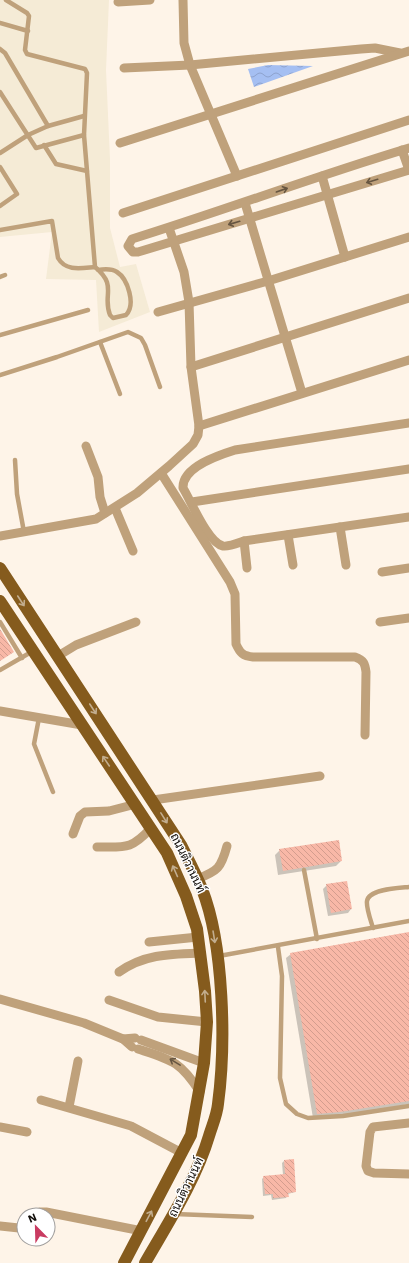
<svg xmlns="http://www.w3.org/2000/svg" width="409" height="1263" font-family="'Work Sans',Sarabun,sans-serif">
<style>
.commercial{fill:#f5ebd6}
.water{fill:url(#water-waves)}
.shadow{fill:#0003}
.building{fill:url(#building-back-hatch)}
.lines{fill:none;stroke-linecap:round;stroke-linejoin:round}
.service{stroke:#bfa17b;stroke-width:4.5}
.minor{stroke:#bfa17b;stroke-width:9}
.primary{stroke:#855b1d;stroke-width:12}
.oneway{stroke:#675641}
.oneway2{stroke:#c2ad8e}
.labels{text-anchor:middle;stroke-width:3;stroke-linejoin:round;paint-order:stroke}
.street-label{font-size:12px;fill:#0f0b07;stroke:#fff}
</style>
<defs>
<pattern id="water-waves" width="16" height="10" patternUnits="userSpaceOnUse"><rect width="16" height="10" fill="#a5bff2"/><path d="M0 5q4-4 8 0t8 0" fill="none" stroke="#8da3ce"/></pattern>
<pattern id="building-back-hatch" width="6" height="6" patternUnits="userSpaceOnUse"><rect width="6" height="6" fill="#f8b8a7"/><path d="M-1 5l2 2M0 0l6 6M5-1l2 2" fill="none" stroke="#d39d8e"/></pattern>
</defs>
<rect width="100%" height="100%" fill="#fef4e8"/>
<polygon class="commercial" points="0,0 109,0 106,70 110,159 110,228 120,267 136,264 150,312 99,332 96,280 46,279 52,232 0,237"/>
<polygon class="water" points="268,65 313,66 254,87 248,69"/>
<g class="shadow">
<polygon points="280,850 341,861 336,866 278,875 275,855"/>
<polygon points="346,882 351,909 348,913 328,916 323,889 327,885"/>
<polygon points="409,933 409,1104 335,1117 313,1118 286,958 291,954"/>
<polygon points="284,1161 295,1192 288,1194 286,1198 272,1200 271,1195 263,1196 262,1179 264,1177 283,1175 282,1163"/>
</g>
<g class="building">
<polygon points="0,629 14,652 0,661"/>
<polygon points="339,840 342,861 283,871 279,849"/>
<polygon points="347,881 352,909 331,913 326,884"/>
<polygon points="409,932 409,1101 340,1112 317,1114 290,953"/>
<polygon points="294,1159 296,1192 288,1193 289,1197 273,1198 273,1194 265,1194 263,1176 285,1174 284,1160"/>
</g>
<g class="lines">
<g class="service">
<polyline points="6,0 27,13 29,16 25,50 27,54 85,69 87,73 84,135"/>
<polyline points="0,23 28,31"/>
<polyline points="0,49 5,53 48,126"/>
<polyline points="0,92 36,148 84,135 95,267"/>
<polyline points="44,145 56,164 87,171"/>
<polyline points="0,153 28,135 48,126 84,116"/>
<polyline points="0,167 17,194 0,206"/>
<path d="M0,230L52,221L58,258C66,272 82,268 95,267C118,286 102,295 110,315L113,318L126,315C136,305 128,279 117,272C111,268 104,269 98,270"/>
<polyline points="0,277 5,275"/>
<polyline points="0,335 88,310"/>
<polyline points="100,342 120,394"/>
<polyline points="0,375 57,357 128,332 141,338 145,345 160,387"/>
<polyline points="15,460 17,494 24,532"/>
<polyline points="0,622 22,658"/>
<polyline points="0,670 33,651"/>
<polyline points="39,718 34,744 53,792"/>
<polyline points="304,870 317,939"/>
<path d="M373,928C371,921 366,908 367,901C369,889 399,888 409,887"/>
<polyline points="278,947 282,976 280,1078 286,1104 297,1114 308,1118 343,1116 409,1106"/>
<polyline points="219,956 409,921"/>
<polyline points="175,1214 252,1217"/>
</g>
<g class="minor">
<polyline points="183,0 184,43 190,65 237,176"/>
<polyline points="118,2 150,0"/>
<polyline points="124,68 190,65 361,49 375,48 400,53"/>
<polyline points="120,143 409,51"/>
<path d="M409,148C316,176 225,210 132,239L128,246L133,252H138L409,170"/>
<polyline points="402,150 409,170"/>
<polyline points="322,176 345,257"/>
<polyline points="245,203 302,393"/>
<polyline points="123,213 409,120"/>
<polyline points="158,312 268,281 409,237"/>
<polyline points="191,367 409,298"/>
<path d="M409,423L235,450C219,455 182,467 183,488C191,501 208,543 223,546C229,547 238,543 244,541L409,517"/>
<polyline points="199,426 409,360"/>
<polyline points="86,446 98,477 100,497 105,513"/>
<path d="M161,473L230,582L235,594L236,644C240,653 243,656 253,657H355C364,660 365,664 366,672L365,735"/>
<polyline points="192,502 409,469"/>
<polyline points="115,508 133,551"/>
<polyline points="340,527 346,565"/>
<polyline points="288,535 293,565"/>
<polyline points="0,536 96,519 137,493 169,466 193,444 198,435 199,426 191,367 189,302 184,272 169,228"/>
<polyline points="244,541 247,568"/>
<polyline points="382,572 409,568"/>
<polyline points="380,622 409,618"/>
<polyline points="58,656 76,645 136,622"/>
<polyline points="0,711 82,725"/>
<polyline points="153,800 320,776"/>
<polyline points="73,834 80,816 85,812 109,811 136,804"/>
<path d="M97,847C125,847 131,850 151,828"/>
<path d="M197,879C218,871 221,868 227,846"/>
<polyline points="149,942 198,937"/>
<path d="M119,972C144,954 170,954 201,953"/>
<polyline points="0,999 84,1023 123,1039 132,1047"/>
<polyline points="109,1000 158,1017 207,1022"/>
<polyline points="123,1039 135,1038"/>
<polyline points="141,1040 204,1063"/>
<path d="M138,1049C172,1060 180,1061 200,1092"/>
<polyline points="41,1100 131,1126 182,1153"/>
<polyline points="69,1107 78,1061"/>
<polyline points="409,1123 373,1127 370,1132 366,1166 368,1171 374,1173 409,1174"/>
<polyline points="0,1127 27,1132"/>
<polyline points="35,1215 40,1212 46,1212 142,1231"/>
<polyline points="0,1226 19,1228 24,1225"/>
</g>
<g class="primary">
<path d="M0,568L181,845C188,859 196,874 202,889C224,945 226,1044 218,1104C217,1115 212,1126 209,1136C196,1180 168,1223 145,1263"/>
<polyline points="0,601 167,853 186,896 197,929 205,991 207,1022 204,1063 191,1135 124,1263"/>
</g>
</g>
<defs><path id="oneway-shaft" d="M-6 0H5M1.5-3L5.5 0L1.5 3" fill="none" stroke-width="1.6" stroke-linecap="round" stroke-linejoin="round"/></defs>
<g class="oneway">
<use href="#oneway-shaft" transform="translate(372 181) rotate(163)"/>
<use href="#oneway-shaft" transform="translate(282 190) rotate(-19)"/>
<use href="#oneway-shaft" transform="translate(234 223) rotate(164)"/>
<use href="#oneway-shaft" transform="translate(175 1062) rotate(-149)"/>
</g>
<g class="oneway2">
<use href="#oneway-shaft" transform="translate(21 601) rotate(57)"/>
<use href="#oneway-shaft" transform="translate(93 709) rotate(57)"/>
<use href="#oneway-shaft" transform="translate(106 761) rotate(-124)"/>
<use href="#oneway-shaft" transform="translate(164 818) rotate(58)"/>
<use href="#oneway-shaft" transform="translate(175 871) rotate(-114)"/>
<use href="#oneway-shaft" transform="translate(214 937) rotate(81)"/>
<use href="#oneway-shaft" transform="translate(205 996) rotate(-93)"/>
<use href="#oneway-shaft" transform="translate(149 1216) rotate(-62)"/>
</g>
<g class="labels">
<g class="street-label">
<text transform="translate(188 863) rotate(64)" y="4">ถนนติวานนท์</text>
<text transform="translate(186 1187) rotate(-64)" y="4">ถนนติวานนท์</text>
</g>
</g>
<g transform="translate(36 1227) rotate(337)"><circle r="19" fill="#ffffff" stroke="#9f9d9c"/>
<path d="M0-3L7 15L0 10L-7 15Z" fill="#c93b61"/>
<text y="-6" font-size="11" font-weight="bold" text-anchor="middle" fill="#0f0b07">N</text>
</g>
</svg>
